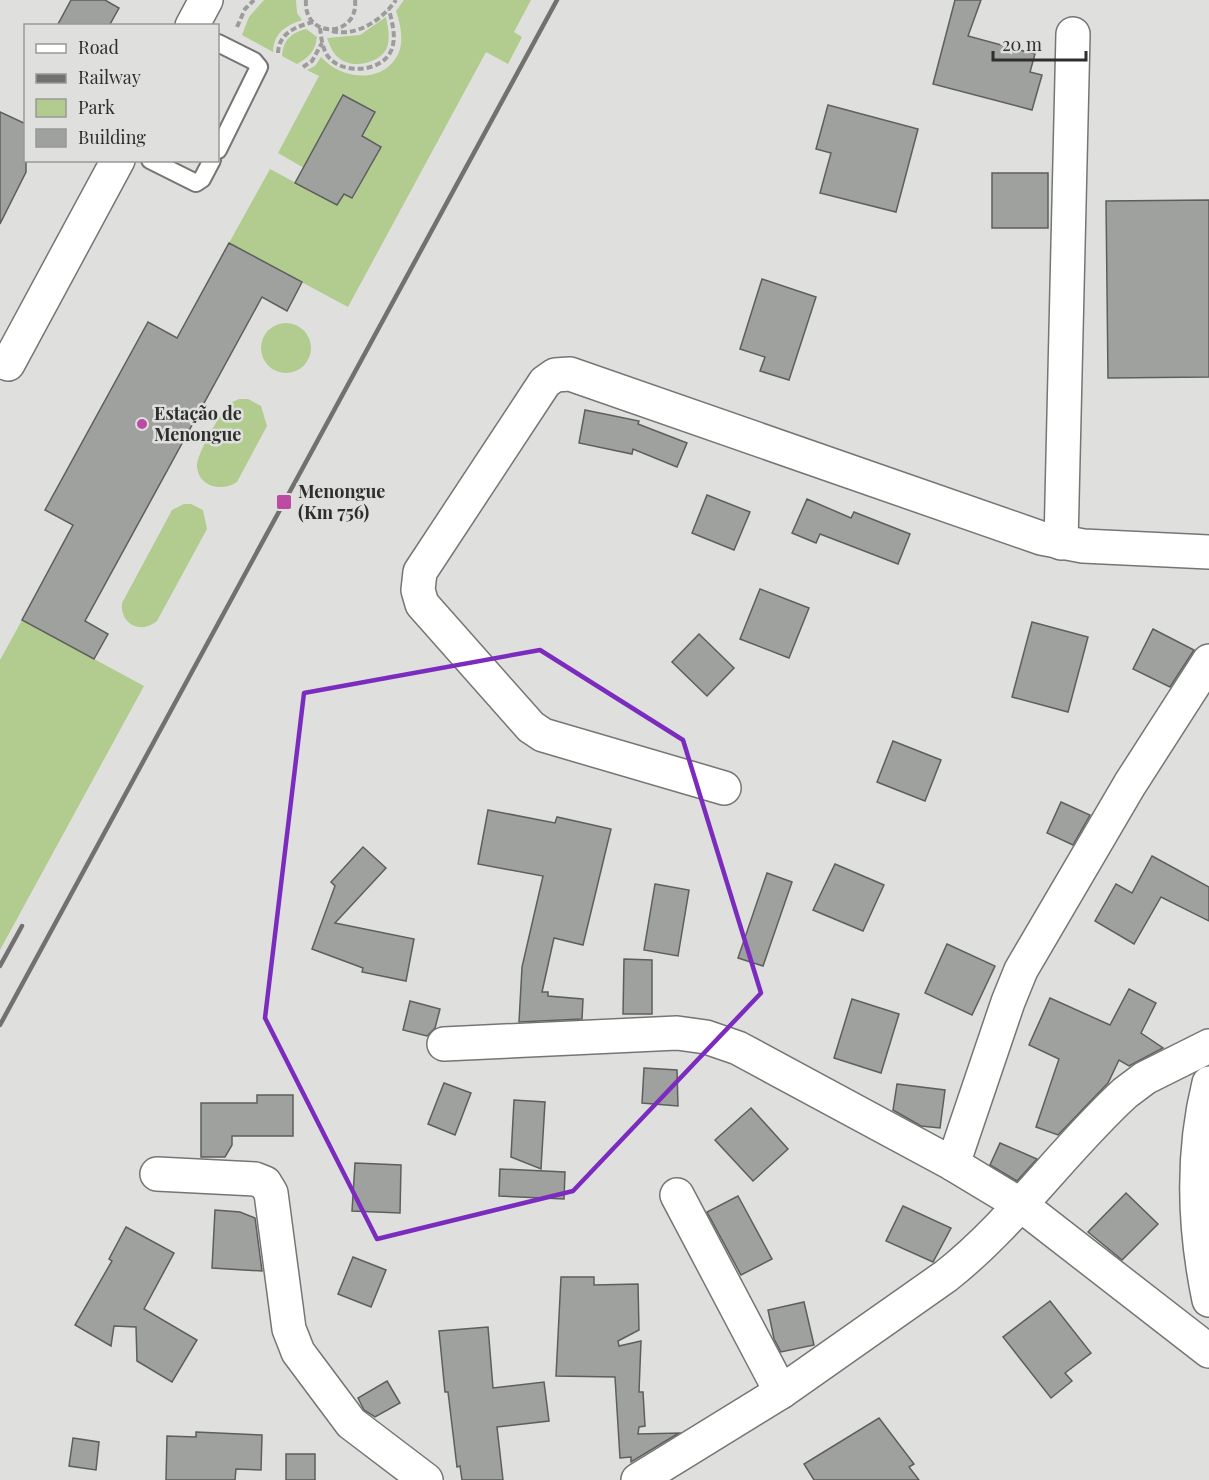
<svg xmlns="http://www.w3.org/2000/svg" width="1209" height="1480" font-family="'Playfair Display',serif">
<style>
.green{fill:#b1cc8e}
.building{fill:#9fa19e;stroke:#5d5f5c;stroke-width:1.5}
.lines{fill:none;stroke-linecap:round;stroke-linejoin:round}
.service-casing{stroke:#757674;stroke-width:20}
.minor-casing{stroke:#757674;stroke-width:36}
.tertiary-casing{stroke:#757674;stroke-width:36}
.secondary-casing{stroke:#757674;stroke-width:36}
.path{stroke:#9c9d9b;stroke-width:4;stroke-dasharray:6 3;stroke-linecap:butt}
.service{stroke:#fff;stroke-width:16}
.minor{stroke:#fff;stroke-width:33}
.tertiary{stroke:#fff;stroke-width:33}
.secondary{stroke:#fff;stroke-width:33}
.rail{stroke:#717270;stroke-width:4.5}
.marked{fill:none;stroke:#7b2cbf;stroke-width:4.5;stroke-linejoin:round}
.poi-dot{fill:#bd4aa3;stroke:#dfe0dd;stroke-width:2}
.labels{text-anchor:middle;stroke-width:5;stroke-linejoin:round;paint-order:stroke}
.poi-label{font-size:18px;font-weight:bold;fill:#2d2e2d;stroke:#dfe0dd;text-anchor:start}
</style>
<rect width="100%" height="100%" fill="#dfe0dd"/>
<g class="green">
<path d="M264,0H296L297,13L302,20C285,26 274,33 273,52L242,35L249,17Z"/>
<path d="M404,0H531L514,32L522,37L508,64L486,52L348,307L229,243L270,169L337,205L344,194L353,198L380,147L362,136L375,112L344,95L304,168L278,153L319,76L307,70L315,66L321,57C341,80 385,85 399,52C404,39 400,23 396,11Z"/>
<path d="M386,17C388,27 391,40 386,50C377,64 352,69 339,58C332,53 330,45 327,38L360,35Z"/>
<path d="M306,29L317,37C315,52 309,57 297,64L282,56C283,40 291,33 306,29Z"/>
<circle cx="286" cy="348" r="25"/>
<path d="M239,399H248L261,406L267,426L237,482C222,492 198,487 197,466C196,455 220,415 227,406C231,402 235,401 239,399Z"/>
<path d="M184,504H191L203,510L207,529L157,621C140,635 120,624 122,603L172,510Z"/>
<polygon points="22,620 144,686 0,950 0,660"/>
</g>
<g class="building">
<polygon points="71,0 105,0 119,8 109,26 57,26"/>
<polygon points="955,0 981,0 968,36 1035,54 1030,72 1042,75 1032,110 933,84"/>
<polygon points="343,95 375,112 362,136 381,147 352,198 344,194 337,205 295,183"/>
<polygon points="828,105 918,129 896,212 820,193 831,153 816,149"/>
<polygon points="0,112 26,124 26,172 0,224"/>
<rect x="992" y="173" width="56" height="55"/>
<polygon points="1209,200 1209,377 1108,378 1106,201"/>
<polygon points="229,243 302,282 287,311 262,297 85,621 108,634 94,659 22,620 73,525 45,510 148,322 177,338"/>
<polygon points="762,279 816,297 789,380 760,371 765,357 740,349"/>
<polygon points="585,410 639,421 638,424 687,443 677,467 633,449 632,454 579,443"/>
<polygon points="707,495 750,512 734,550 692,533"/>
<polygon points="807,499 851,518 854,512 910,534 898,564 820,534 816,543 792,533"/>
<polygon points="760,589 809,608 789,658 740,639"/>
<polygon points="1032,622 1088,637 1068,712 1012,697"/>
<polygon points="1153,629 1194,650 1170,687 1133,669"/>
<polygon points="699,634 734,668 707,696 672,662"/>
<polygon points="893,741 941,760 925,801 877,782"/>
<polygon points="1061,802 1090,815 1073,845 1047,833"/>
<polygon points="488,810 555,823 557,817 611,829 583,945 554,938 542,992 548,992 548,996 583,999 582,1019 519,1022 522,967 543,876 478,864"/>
<polygon points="363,847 386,868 335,923 414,939 406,981 362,972 363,968 312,949 335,886 331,882"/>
<polygon points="1152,856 1209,887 1209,921 1161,897 1134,944 1095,921 1116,884 1132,893"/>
<polygon points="835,864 884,885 863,931 813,910"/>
<polygon points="767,873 792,882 763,966 738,958"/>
<polygon points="655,884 689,890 678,956 644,950"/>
<polygon points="947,944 995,966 972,1015 925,993"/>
<polygon points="624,959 652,960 652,1014 623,1014"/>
<polygon points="1129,989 1156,1003 1141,1033 1163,1048 1129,1066 1119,1060 1108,1083 1058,1135 1036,1127 1059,1059 1029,1045 1050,998 1110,1025"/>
<polygon points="852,999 899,1014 881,1073 834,1058"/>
<polygon points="410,1001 440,1009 435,1028 427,1036 403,1030"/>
<polygon points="644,1068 677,1070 678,1106 642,1103"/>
<polygon points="444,1083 471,1093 455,1135 428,1124"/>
<polygon points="897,1084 945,1090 940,1128 921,1126 893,1110"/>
<polygon points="257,1095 293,1095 293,1136 232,1136 232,1145 225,1157 201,1157 201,1103 257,1103"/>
<polygon points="514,1100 545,1102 541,1169 511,1157"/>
<polygon points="751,1108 788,1149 753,1181 715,1140"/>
<polygon points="1000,1143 1037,1159 1017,1181 990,1165"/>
<polygon points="355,1163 401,1165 400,1213 352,1211"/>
<polygon points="500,1169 565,1172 564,1199 499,1196"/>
<polygon points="1126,1193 1158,1224 1122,1260 1088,1232"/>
<polygon points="738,1196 772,1259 741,1275 707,1212"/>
<polygon points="903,1206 951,1228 933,1262 886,1241"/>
<polygon points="215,1210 240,1212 255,1218 262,1271 212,1268"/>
<polygon points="126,1227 174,1253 144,1309 197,1340 172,1382 137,1361 136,1327 114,1326 111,1346 75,1325 112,1261 109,1259"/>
<polygon points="353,1257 386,1270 371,1307 338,1294"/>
<polygon points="561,1277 594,1277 594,1285 638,1284 639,1330 618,1341 619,1346 641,1341 639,1392 643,1392 645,1426 639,1427 638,1434 679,1433 631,1462 631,1457 620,1458 615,1377 556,1376"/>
<polygon points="1050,1301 1091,1353 1065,1373 1072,1381 1051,1398 1003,1337"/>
<polygon points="804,1302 814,1345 781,1352 774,1339 768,1310"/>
<polygon points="488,1327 493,1388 544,1382 549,1421 497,1427 503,1480 462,1480 460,1466 457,1467 448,1392 445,1392 439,1331"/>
<polygon points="387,1381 400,1403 375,1417 364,1410 358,1398"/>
<polygon points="879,1418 914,1464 909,1467 919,1480 814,1480 804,1464"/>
<polygon points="196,1432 262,1435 261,1470 236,1469 235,1480 166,1480 167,1436 196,1437"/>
<polygon points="73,1438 99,1442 96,1470 69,1466"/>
<rect x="286" y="1454" width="29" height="26"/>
</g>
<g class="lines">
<defs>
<g id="service">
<polyline points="218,43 254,61 259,67 218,150"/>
<polyline points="150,160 196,183 202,179 212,160"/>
</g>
<g id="minor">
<polyline points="1061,543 1073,34"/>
<polyline points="724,788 543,735 531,727 422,604 418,590 420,572 545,382 555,375 570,374 1041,538 1083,546 1209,552"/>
<polyline points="444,1044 677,1033 706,1037 738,1048 953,1164 1021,1205 1209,1351"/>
<polyline points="953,1164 1008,1002 1021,970 1130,784 1209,661"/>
<polyline points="157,1174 255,1179 265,1183 271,1193 289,1329 298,1352 351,1423 426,1480"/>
<polyline points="677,1195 781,1392"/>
<path d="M638,1480L781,1392L946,1276C1013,1223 1062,1151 1125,1093L1145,1078L1209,1046"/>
</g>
<path id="tertiary" d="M1209,1083C1191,1156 1194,1228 1209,1300"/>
<g id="secondary">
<polyline points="192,26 206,0"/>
<polyline points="0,360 8,364 118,160"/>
</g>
</defs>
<use href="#service" class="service-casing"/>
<use href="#minor" class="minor-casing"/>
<use href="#tertiary" class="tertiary-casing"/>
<use href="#secondary" class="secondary-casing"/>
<g class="path">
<path d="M306,0C303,40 359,38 355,0"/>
<polyline points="237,27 245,9 254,0"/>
<path d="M320,28C321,36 322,47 327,55C340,75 381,73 391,51C397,38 392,22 389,10"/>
<path d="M332,31C357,37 382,20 396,0"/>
<path d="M278,53C279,33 295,27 313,22"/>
<polyline points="303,67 312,61 322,43"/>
</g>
<use href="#service" class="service"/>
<use href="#minor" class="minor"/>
<use href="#tertiary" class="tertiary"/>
<use href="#secondary" class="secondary"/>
<g class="rail">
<polyline points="0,966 22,926"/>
<polyline points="0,1025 557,0"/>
</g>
</g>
<path class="marked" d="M540,650L683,740L761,993L573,1191L377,1239L265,1018L304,693Z"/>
<g class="poi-dot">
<circle cx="142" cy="424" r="6"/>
<rect x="276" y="494" width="16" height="16" rx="3"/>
</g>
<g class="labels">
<g class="poi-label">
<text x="154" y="420">Estação de<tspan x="154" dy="21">Menongue</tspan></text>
<text x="298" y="498">Menongue<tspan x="298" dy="21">(Km 756)</tspan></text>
</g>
</g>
<rect x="24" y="24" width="195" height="138" fill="#dfe0dd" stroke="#989997" stroke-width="1.5"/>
<rect x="36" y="44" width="30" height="9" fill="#ffffff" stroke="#989997" stroke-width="1.5"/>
<text x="78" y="54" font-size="18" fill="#2d2e2d">Road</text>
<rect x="36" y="74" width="30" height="9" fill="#717270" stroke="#989997" stroke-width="1.5"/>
<text x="78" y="84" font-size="18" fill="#2d2e2d">Railway</text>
<rect x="36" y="99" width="30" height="18" fill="#b1cc8e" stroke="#989997" stroke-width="1.5"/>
<text x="78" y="114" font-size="18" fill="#2d2e2d">Park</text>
<rect x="36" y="129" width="30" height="18" fill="#9fa19e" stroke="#989997" stroke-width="1.5"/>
<text x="78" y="144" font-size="18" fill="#2d2e2d">Building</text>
<path d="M993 51v9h93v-9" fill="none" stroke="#2d2e2d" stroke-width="3"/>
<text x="1002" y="51" font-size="18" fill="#2d2e2d" stroke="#dfe0dd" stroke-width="4.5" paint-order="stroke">20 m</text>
</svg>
